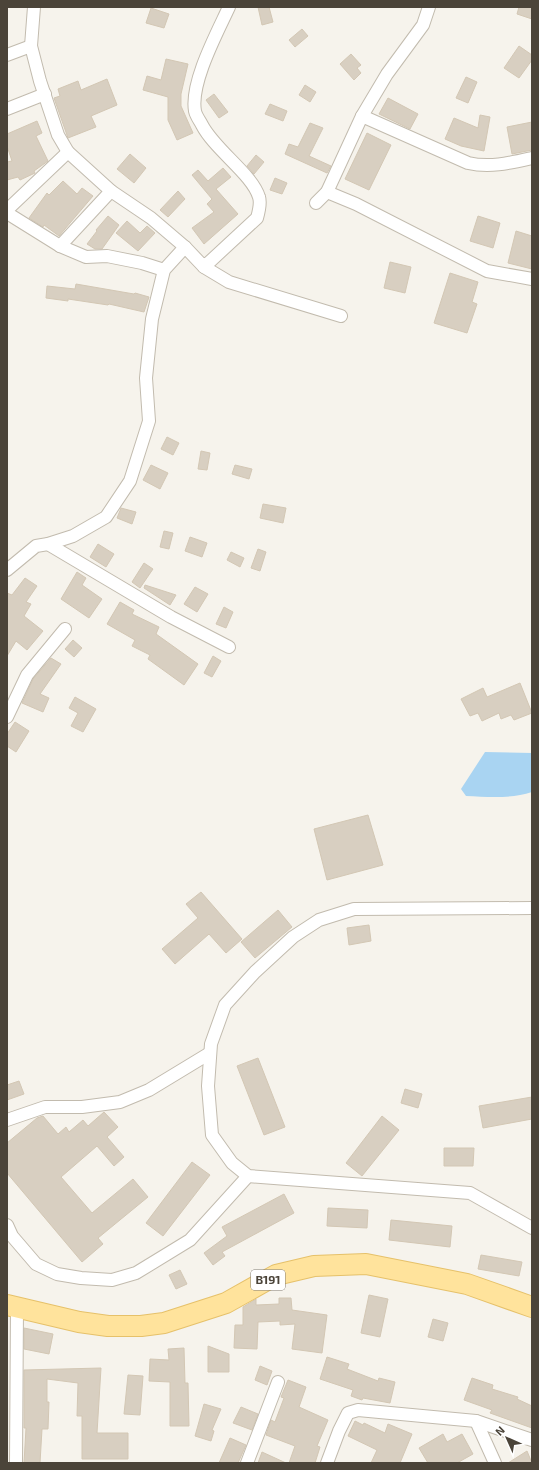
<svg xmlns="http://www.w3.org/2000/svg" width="539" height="1470" font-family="'Exo 2',sans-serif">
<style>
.water{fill:#a9d4f2}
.building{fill:#d8cfc1;stroke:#d3c7b4}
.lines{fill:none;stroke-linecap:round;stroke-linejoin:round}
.minor-casing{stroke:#c2bbae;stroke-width:14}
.primary-casing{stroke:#e6c16a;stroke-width:22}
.minor{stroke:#fff;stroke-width:12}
.primary{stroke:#ffe39c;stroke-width:20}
.labels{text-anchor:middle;stroke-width:3;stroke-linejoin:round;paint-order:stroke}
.shield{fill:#fff;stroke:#817c74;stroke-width:1}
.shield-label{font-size:12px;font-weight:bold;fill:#4b4439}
</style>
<rect width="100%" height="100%" fill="#f6f3ec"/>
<path class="water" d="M485,752L532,753V792C511,799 488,797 466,796L461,789Z"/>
<g class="building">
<polygon points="258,7 269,7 273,22 262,25"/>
<polygon points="519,7 532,7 532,19 517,14"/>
<polygon points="151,8 169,14 164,28 146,23"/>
<polygon points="302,29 308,36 295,47 289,40"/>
<polygon points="519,46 532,55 532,60 519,78 504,68"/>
<polygon points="351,54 361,65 357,68 361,73 354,80 340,64"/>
<polygon points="166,59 188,64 181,94 181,106 193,133 177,140 168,120 168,97 143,90 147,76 161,80"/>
<polygon points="466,77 477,82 468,103 456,98"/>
<polygon points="107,79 117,105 91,116 96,127 68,138 54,98 60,96 58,89 78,81 81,90"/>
<polygon points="305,85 316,92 310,102 299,95"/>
<polygon points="214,94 228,112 219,118 206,100"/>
<polygon points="388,98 418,114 410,129 379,114"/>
<polygon points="270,104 287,111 283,121 265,114"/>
<polygon points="480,115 490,117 484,151 461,146 445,139 454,118 478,128"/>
<polygon points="37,121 42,133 36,136 48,161 34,171 35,173 20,180 18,177 7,180 7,162 12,161 7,146 7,134"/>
<polygon points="532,122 532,150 512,154 507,127"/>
<polygon points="310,123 323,128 309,156 331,166 327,173 285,154 289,144 298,147"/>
<polygon points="367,133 391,145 369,190 345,179"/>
<polygon points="130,154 146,168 134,183 117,169"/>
<polygon points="256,155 264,162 254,174 247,166"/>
<polygon points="223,168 231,177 216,189 238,214 204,244 192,228 214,212 207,204 212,199 192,175 198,170 208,181"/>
<polygon points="275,178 287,183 282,194 270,190"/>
<polygon points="63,181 77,194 82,188 93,196 59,236 44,225 43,227 29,218 47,193 49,195"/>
<polygon points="178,191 185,199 168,217 160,210"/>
<polygon points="108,216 119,225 102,249 95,249 87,244 97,231 96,230"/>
<polygon points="478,216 500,223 493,248 470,241"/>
<polygon points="127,221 140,233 147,226 155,233 138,251 116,233"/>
<polygon points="516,231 532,236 532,269 508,263"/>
<polygon points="390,262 411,267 405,293 384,288"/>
<polygon points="450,273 478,282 472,302 477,304 467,333 434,323"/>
<polygon points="76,284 134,294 135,293 149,297 144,312 109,304 108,305 68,299 68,301 46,298 47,286 75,289"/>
<polygon points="167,437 179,443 173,455 161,449"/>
<polygon points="201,451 210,453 207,470 198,469"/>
<polygon points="151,465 168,473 160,489 143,480"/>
<polygon points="235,465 252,469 249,479 232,474"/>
<polygon points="263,504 286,508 283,523 260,518"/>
<polygon points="121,508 136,512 132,524 117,518"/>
<polygon points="164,531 173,533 169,549 160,547"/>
<polygon points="190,537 207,543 202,557 185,551"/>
<polygon points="98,544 114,554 106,567 90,557"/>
<polygon points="258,549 266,552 260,571 251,568"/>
<polygon points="231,552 244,558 240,567 227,560"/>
<polygon points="144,563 153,569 140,588 132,582"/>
<polygon points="77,572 86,578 82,585 102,599 89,618 61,599"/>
<polygon points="25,578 37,586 26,602 31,604 24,616 43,631 27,650 16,641 7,656 7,593 12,595"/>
<polygon points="145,585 176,595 170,605 144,588"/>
<polygon points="195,587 208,594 197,612 184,604"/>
<polygon points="120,602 134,610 132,614 159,627 156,634 198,664 184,685 148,659 150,655 132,646 135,640 107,624"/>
<polygon points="224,607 233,612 226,628 216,624"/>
<polygon points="73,640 82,648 74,657 65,649"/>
<polygon points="213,656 221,661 212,677 204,673"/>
<polygon points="51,658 61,664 40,694 49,698 43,712 22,703 33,679"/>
<polygon points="520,683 532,713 514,720 511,715 501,719 499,713 482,721 478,713 470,716 461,699 483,688 487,697"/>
<polygon points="75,697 96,709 83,732 71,726 78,713 69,708"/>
<polygon points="15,722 29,731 16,752 7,746 7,734"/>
<polygon points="368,815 383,865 327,880 314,829"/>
<polygon points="201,892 242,939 226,953 209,934 175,964 162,949 198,918 186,904"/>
<polygon points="278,910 292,927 255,958 241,942"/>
<polygon points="369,925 371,941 349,945 347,928"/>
<polygon points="258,1058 285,1127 264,1135 237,1066"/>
<polygon points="19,1081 24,1094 7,1100 7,1085"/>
<polygon points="405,1089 422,1094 418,1108 401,1103"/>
<polygon points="532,1097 532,1119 483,1128 479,1106"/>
<polygon points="104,1112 118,1127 107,1137 124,1157 114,1166 97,1146 61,1177 92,1213 133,1179 148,1197 98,1238 103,1244 82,1262 7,1173 7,1143 37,1118 43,1116 58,1134 66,1127 69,1132 83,1120 88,1126"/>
<polygon points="382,1116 399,1130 362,1176 346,1163"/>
<polygon points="444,1148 474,1148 473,1166 444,1166"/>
<polygon points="192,1162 210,1175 163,1236 146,1223"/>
<polygon points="284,1194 294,1213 222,1252 225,1256 213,1265 204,1253 227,1236 222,1227"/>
<polygon points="328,1208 368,1210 367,1228 327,1226"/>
<polygon points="391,1220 452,1226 450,1247 389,1240"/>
<polygon points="481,1255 522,1262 519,1276 478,1269"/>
<polygon points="180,1270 187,1284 176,1289 169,1275"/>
<polygon points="369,1295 388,1299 380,1337 361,1333"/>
<polygon points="279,1298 291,1298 292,1310 327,1315 322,1353 292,1349 295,1324 280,1325 280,1321 258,1322 257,1349 234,1348 235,1325 243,1325 243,1307 256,1299 256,1305 279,1304"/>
<polygon points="433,1319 448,1323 443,1341 428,1337"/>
<polygon points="24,1328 53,1334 49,1354 24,1349"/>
<polygon points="208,1346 229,1354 229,1372 208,1372"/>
<polygon points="184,1348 185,1383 188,1383 189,1426 170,1426 170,1382 149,1381 150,1359 169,1360 168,1349"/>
<polygon points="327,1357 349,1364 347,1369 378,1381 379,1378 395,1382 390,1403 363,1398 362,1400 351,1396 353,1390 320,1379"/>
<polygon points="260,1366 272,1371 267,1385 255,1380"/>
<polygon points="101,1368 97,1433 128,1433 128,1459 82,1459 82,1416 77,1416 78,1383 47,1379 47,1402 49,1402 48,1429 42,1429 40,1463 24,1463 26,1428 24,1428 24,1370"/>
<polygon points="128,1375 143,1376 140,1415 124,1414"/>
<polygon points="472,1378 493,1385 492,1389 518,1397 517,1399 532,1406 532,1428 490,1413 492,1410 464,1400"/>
<polygon points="288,1380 306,1387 299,1407 328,1420 317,1446 320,1447 315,1463 289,1463 295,1446 266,1435 271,1420 275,1422 284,1398 281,1397"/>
<polygon points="204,1404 221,1409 212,1430 214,1431 211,1441 195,1436"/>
<polygon points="241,1407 258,1414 252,1430 233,1423"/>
<polygon points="355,1421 363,1425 364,1423 385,1433 388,1424 412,1434 400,1463 371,1463 377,1450 348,1436"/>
<polygon points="443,1434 447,1442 462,1434 473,1454 457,1463 428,1463 419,1448"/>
<polygon points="230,1438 246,1445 238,1463 219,1463"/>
<polygon points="527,1451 532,1463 508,1463"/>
<polygon points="262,1452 286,1463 258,1463"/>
</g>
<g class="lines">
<defs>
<g id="minor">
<path d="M34,7L31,46L40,81L58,135L68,152L111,191L151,218L185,247L204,267L257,218C259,211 261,203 259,197C252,174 215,150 202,125C200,121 196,116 195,111C190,83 217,33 229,7"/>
<polyline points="7,55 31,46"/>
<polyline points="7,109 45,94"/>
<path d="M362,116L468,163C490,168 510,163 532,158"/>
<polyline points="327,192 356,204 487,271 532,279"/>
<polyline points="316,203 327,192 362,116 387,74 423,25 429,7"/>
<polyline points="7,210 68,152"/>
<polyline points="7,213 60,246 86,257 107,256 142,263 164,270"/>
<polyline points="60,246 111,191"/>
<polyline points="204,267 229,282 341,316"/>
<polyline points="48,544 171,617 229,647"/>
<polyline points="7,570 36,546 48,544 73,536 106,517 130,481 149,421 146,378 152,319 164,270 185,247"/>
<polyline points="7,717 27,675 65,629"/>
<polyline points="532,908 354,909 319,920 293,937 255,972 225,1005 211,1044 208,1086 212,1135 232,1163 248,1176 470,1193 532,1228"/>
<polyline points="7,1120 45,1107 82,1107 120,1102 149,1090 210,1053"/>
<polyline points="7,1225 12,1236 36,1264 57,1274 81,1278 112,1280 136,1273 190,1240 248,1176"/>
<polyline points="476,1421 495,1463"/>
<polyline points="16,1463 17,1307"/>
<polyline points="247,1463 278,1382"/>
<polyline points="327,1463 339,1431 348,1413 358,1410 476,1421 532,1440"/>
</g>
<polyline id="primary" points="7,1305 79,1322 108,1326 141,1326 164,1323 226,1303 276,1275 314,1266 366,1264 467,1284 532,1307"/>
</defs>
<use href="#minor" class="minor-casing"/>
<use href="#primary" class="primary-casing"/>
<use href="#minor" class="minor"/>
<use href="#primary" class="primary"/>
</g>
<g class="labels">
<rect class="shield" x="251" y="1270" width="34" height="20" rx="3"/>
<g class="shield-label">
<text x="268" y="1284">B191</text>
</g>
</g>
<rect width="539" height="1470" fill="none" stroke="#4b4439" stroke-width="16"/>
<g transform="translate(507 1438) rotate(315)" stroke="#ffffff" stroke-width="3" paint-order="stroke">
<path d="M0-3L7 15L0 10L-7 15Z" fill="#4b4439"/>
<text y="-6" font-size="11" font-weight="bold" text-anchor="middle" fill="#4b4439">N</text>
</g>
</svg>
